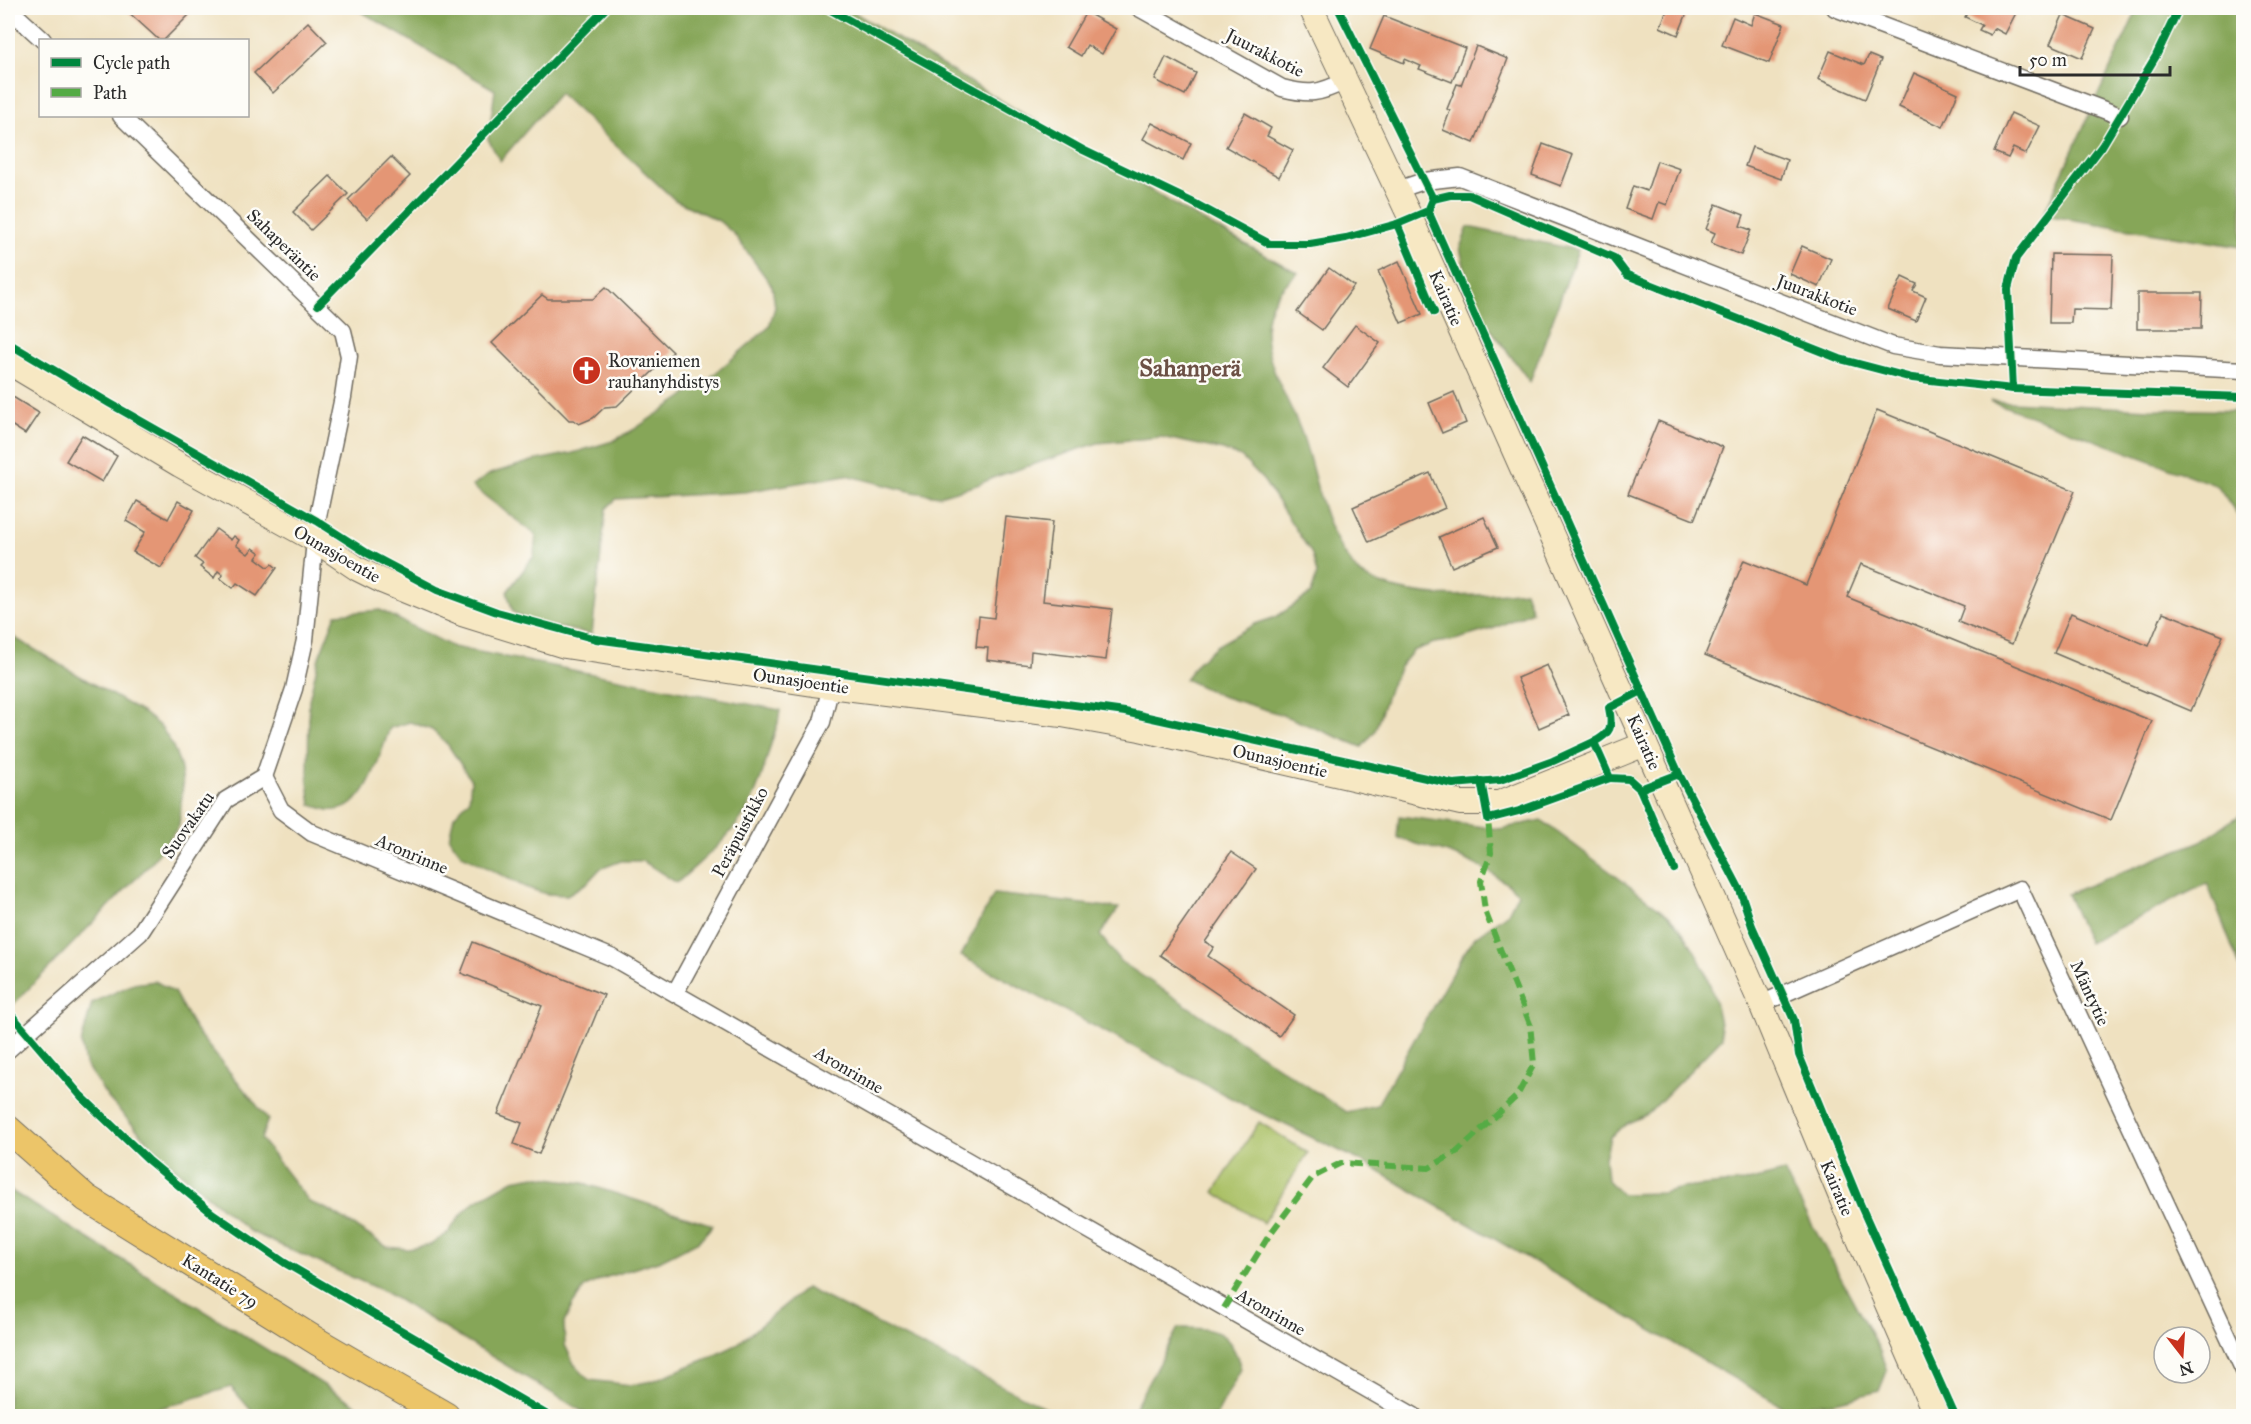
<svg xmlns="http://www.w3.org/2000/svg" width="2251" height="1424" font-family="'IM FELL Great Primer',serif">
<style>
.green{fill:#a9bf63;stroke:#6a7547;stroke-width:1.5}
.forest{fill:#86a659;stroke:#586842;stroke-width:1.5}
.building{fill:#e49675}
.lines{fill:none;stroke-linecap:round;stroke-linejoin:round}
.street-casing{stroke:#706b5f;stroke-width:19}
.secondary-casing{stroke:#706b5f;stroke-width:26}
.primary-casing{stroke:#706b5f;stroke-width:29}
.street{stroke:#fff;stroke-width:16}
.secondary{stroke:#f7e8c3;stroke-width:24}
.primary{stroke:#ecc569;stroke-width:27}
.quiet{stroke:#54ab44;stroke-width:6;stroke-dasharray:12 6;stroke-linecap:butt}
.cycleway-casing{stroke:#fdfcf7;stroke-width:11}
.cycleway{stroke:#00873e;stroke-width:8}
.labels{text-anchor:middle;stroke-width:5;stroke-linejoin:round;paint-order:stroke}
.street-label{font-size:18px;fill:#2b2b2b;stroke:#fdfcf7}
.poi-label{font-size:18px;fill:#2b2b2b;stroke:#fdfcf7;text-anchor:start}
.district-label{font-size:24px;font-weight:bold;fill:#6c5045;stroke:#fdfcf7}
</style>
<rect width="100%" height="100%" fill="#fdfcf7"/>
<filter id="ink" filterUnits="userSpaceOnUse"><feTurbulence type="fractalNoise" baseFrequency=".0167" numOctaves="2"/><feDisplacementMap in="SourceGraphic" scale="12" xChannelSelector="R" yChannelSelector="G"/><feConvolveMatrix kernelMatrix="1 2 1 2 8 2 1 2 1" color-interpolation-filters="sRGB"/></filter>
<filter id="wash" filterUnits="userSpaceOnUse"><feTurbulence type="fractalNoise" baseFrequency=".008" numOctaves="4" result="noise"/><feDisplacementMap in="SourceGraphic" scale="24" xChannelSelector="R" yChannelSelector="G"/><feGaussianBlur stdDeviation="1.35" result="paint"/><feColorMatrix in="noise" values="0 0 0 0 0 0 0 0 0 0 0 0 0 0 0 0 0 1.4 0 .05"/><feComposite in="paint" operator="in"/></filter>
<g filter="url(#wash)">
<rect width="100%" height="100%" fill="#efe1c0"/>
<polygon class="green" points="1259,1122 1308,1153 1263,1223 1214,1192"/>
<g class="forest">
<path d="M355,8H847L1187,212L1298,273C1279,289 1267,304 1266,330C1266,370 1291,401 1303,437C1318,482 1320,519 1349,560C1352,564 1356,571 1360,574C1405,602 1474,597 1525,591L1532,611L1495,628L1455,640L1434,643L1413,651L1400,667L1389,689L1375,731L1362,747L1280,714L1221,696L1185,679L1198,662L1216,646L1255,624L1276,617L1311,594L1317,574L1312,554L1264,481L1241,457L1223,450L1161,437L1098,443L995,477L977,485L939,496L913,492L846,475L744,492L616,499L606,509L592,634L530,622L513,612L507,592L534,556L536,535L472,486L490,474L532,461L573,453L613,441L633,430L705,382L769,327L775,307L772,286L734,234L719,221L675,200L559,93L500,161L488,139L495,90Z"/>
<polygon points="2138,8 2243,8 2242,247 2043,215"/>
<polygon points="1468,227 1578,250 1530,382 1479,313 1470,292 1460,248"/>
<polygon points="1990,401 2149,409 2243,411 2243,523 2218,486"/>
<path d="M380,610L453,647L780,710L778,723C768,749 764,777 751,802C735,834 703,859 677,883L643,861H621L600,869L587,883L567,895L546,894L525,887L462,855L449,838L454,816L469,800L471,780L448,745L432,730L410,722L390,728C379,755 367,814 329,810C323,809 316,806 311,805L308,783L309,700L319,657L336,614Z"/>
<polygon points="8,634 145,714 161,727 172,744 180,764 183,783 179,826 152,862 8,1010"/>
<polygon points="2243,813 2243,975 2207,883 2089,943 2067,894 2201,841"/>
<path d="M1399,816L1500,829L1541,820L1668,915C1700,947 1717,994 1722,1038L1648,1114L1628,1123L1610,1137L1605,1158L1607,1179L1621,1194L1662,1193L1682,1188L1744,1182L1784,1172L1879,1349L1887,1371L1879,1391L1835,1402L1783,1407L1359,1160L1250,1108L961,956L994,894L1119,908L1100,935L1120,961L1346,1112L1377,1105L1460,959L1475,937L1508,913L1518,893C1497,874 1466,858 1438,850C1424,846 1411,843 1397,837Z"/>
<polygon points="155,981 174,992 196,1031 268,1119 261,1139 309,1202 329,1210 387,1247 408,1249 430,1245 448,1233 460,1216 474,1202 513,1180 535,1176 583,1183 713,1225 699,1241 661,1260 604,1278 585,1287 573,1304 564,1323 565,1345 574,1364 589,1380 631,1385 652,1381 716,1355 736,1345 806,1288 1062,1416 590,1416 385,1292 249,1231 164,1159 108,1098 85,1064 81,1043 92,1003 133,984"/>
<polygon points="8,1189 374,1416 256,1416 231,1387 134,1416 10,1416 8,1411"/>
<path d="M1178,1328C1216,1328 1231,1330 1241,1369L1216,1416H1130Z"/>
</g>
<g id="blocks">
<g class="building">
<polygon points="124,8 188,8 185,11 189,15 164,40 159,40"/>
<polygon points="1668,8 1689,8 1678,35 1660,27"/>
<polygon points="1970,8 2016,8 2018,9 2005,34 1994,28 1990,35 1979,30 1982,25 1965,17"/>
<polygon points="1086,12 1116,29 1102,54 1087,45 1081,56 1066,47"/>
<polygon points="1755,13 1784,24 1769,63 1722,45 1733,17 1751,25"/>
<polygon points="2063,15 2095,29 2082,58 2050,44"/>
<polygon points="1384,16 1465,48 1452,82 1419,69 1421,66 1405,59 1404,63 1370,49"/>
<polygon points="308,22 327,42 273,93 254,73"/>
<polygon points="1476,46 1508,59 1474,143 1443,130 1450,111 1447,109 1457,84 1461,85"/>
<polygon points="1830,51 1864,65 1869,55 1881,60 1865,99 1818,79"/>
<polygon points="1166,57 1196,73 1185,95 1155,80"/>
<polygon points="1914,73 1958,93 1943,127 1899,107"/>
<polygon points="1245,113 1271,128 1267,136 1293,150 1279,177 1226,147"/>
<polygon points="2011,113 2040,126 2026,154 2013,148 2008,158 1994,152"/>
<polygon points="1152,123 1191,143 1183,160 1143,139"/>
<polygon points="1543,144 1573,155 1561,186 1532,175"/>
<polygon points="1752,147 1787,160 1781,179 1745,166"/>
<polygon points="391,157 410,176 367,219 348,200"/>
<polygon points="1657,161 1680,169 1667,205 1659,202 1653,219 1625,209 1633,186 1647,191"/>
<polygon points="330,176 348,194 311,230 293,212"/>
<polygon points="1716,204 1744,215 1740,226 1751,230 1741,255 1711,243 1715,233 1706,229"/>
<polygon points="1802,246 1831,259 1819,287 1790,274"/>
<polygon points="2051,254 2113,255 2111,310 2072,309 2071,323 2049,323"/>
<polygon points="1399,261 1422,314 1401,323 1378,271"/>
<polygon points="1329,268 1354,286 1322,330 1297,312"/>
<polygon points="1902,277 1917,284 1913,291 1926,297 1916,321 1888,309"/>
<polygon points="606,287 673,352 617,406 605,407 593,418 579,424 573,420 569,420 492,343 542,295 548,299 593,299"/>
<polygon points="2137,293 2202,293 2201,329 2137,329"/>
<polygon points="1355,325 1380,343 1348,387 1323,368"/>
<polygon points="1454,392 1466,423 1442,433 1429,403"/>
<polygon points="8,394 39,413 25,434 8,423"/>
<polygon points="1877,410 2075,491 2012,644 1958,622 1964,606 1861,564 1847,597 2152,721 2111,820 1705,655 1744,560 1806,585"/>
<polygon points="1658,421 1723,447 1694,520 1628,494"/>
<polygon points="82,435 117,456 102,482 66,461"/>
<polygon points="1430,473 1445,508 1369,542 1353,507"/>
<polygon points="137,501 168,519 178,501 194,510 161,568 133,552 145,532 126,521"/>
<polygon points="1006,517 1052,522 1043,601 1112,609 1106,660 1031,651 1030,665 987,660 988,648 976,647 979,616 994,618"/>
<polygon points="1484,517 1498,547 1452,567 1439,537"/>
<polygon points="216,529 231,540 234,536 239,540 236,545 248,554 253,548 260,553 256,558 268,567 272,564 277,568 257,596 237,583 233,588 220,578 223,575 218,571 214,578 200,567 203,564 195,558"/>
<polygon points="2163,612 2223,636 2191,711 2054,653 2071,613 2149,646"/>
<polygon points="1547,665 1569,715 1539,728 1517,678"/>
<polygon points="1231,852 1256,869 1205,942 1214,947 1208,956 1294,1015 1279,1036 1160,955"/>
<polygon points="473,942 604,995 539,1154 514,1144 522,1123 498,1114 542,1006 461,973"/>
</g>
</g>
</g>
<g filter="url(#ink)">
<use href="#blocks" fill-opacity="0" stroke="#706b5f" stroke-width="1.5"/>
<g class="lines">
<defs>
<g id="street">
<polyline points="8,8 43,40"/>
<path d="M1139,8L1282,88C1309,95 1319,94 1345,81"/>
<polyline points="1835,8 2120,116"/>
<polyline points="1397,190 1424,181 1460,177 1893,346 1940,354 2244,370"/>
<polyline points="264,777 281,810 312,833 613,958 1414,1416"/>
<polyline points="675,993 822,722 831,686"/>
<polyline points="1761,1004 2020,889 2244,1371"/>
<polyline points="8,1050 140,933 226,800 264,777 294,689 305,640 317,521 343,397 349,356 343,331 121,116"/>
</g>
<g id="secondary">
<polyline points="1311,8 1411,219 1761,1004 1850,1219 1936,1416"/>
<polyline points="8,362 180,465 315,540 358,569 384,582 462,614 565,646 813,684 1062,715 1140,729 1461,803 1499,803 1645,744"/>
</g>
<polyline id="primary" points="8,1129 86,1198 318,1342 446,1416"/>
</defs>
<use href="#street" class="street-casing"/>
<use href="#secondary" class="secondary-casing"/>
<use href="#primary" class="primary-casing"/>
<use href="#street" class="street"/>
<use href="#secondary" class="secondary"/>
<use href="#primary" class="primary"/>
<polyline class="quiet" points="1224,1308 1270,1234 1313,1177 1341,1163 1429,1168 1458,1151 1517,1096 1534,1064 1530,1024 1485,911 1481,881 1491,853 1488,819"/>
<defs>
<g id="cycleway">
<polyline points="827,8 1083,150 1192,202 1270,244 1310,244 1346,238 1397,224 1428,211"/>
<polyline points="1338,8 1424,181 1433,199 1428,211 1679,774 1740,890 1752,926 1794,1020 1799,1055 1861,1206 1955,1416"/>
<polyline points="1433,199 1450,195 1469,195 1614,258 1627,275 1840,359 1912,378 2013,389 2244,397"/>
<polyline points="1397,224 1434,312"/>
<polyline points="318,305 606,8"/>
<polyline points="8,343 109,403 317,521 367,553 437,590 497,612 596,639 1125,712 1453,784 1500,780 1553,761 1594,742 1610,778 1629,779 1640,789"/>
<polyline points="2013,389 2008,289 2016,258 2102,146 2156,56 2179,8"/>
<path d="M1594,742C1611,733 1613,727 1609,708L1642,691"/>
<polyline points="1481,781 1488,819 1519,811 1610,778"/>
<polyline points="1674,869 1640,789 1679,774"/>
<polyline points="8,1011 81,1096 148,1160 212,1213 285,1263 549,1416"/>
</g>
</defs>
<use href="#cycleway" class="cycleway-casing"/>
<use href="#cycleway" class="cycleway"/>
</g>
</g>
<defs>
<symbol id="church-disc" viewBox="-11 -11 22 22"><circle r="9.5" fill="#c8321e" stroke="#fdfcf7"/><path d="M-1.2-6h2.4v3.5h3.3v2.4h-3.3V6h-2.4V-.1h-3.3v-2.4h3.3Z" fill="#fff"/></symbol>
</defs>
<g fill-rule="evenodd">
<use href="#church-disc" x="570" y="354" width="33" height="33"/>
</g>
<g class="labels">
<g class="street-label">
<text transform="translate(1265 53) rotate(27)" y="6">Juurakkotie</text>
<text transform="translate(284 245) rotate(44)" y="6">Sahaperäntie</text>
<text transform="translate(1817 295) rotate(21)" y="6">Juurakkotie</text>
<text transform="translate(1446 298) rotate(66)" y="6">Kairatie</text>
<text transform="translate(337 554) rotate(30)" y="6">Ounasjoentie</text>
<text transform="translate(801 681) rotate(8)" y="6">Ounasjoentie</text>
<text transform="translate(1644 742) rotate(66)" y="6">Kairatie</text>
<text transform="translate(1280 761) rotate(13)" y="6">Ounasjoentie</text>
<text transform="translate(188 825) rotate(-55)" y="6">Suovakatu</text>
<text transform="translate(740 832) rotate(-62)" y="6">Peräpuistikko</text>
<text transform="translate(412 854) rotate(23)" y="6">Aronrinne</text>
<text transform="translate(2090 993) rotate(65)" y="6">Mäntytie</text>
<text transform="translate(849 1070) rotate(30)" y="6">Aronrinne</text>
<text transform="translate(1837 1188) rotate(67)" y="6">Kairatie</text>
<text transform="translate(220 1281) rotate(32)" y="6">Kantatie 79</text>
<text transform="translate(1271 1312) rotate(30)" y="6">Aronrinne</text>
</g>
<g class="poi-label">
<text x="608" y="367">Rovaniemen<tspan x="608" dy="21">rauhanyhdistys</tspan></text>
</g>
<g class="district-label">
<text x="1190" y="376">Sahanperä</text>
</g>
</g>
<rect width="2251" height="1424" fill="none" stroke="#fdfcf7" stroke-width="30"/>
<rect x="39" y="39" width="210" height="78" fill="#fdfcf7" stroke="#a9a8a5" stroke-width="1.5"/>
<rect x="51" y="58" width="30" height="9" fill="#00873e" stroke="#a9a8a5" stroke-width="1.5"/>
<text x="93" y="69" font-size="18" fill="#2b2b2b">Cycle path</text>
<rect x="51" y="88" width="30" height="9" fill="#54ab44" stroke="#a9a8a5" stroke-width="1.5"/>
<text x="93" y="99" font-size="18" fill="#2b2b2b">Path</text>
<g transform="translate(2182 1355) rotate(163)"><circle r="28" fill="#fdfcf7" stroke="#a9a8a5" stroke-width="1.5"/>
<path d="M0-4.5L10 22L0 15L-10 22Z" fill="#c8321e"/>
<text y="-9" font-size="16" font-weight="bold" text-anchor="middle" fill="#2b2b2b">N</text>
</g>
<path d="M2020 66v9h150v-9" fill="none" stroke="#2b2b2b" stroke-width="3"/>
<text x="2029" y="66" font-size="18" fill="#2b2b2b" stroke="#fdfcf7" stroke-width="4.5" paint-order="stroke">50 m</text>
</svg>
